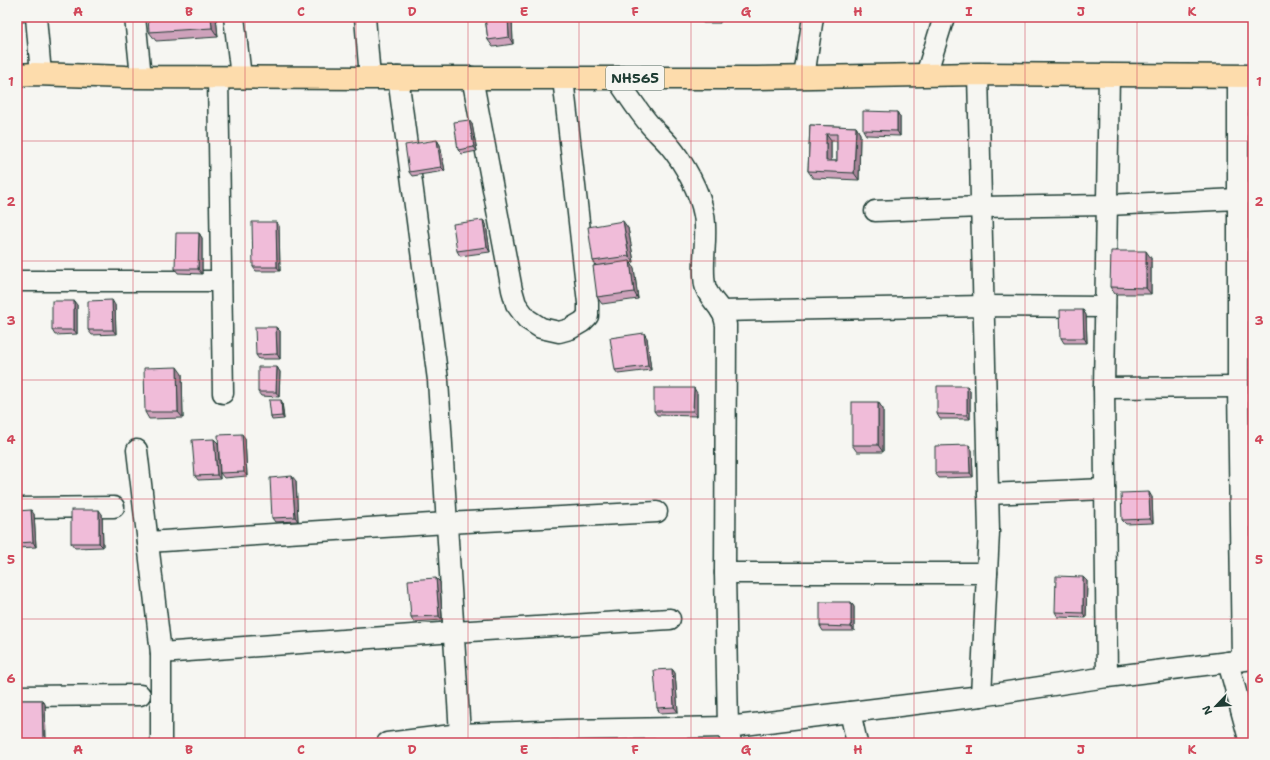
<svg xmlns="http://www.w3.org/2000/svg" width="1270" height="760" font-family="'Shantell Sans',sans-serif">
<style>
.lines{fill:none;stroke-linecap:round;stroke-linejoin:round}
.minor-casing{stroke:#1f3d34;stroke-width:23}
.highway-casing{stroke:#1f3d34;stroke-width:25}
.minor{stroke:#f6f6f2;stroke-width:20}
.highway{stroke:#fddcac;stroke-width:22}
.wall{fill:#cea2bb;stroke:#1f3d34;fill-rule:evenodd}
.shaded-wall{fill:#a88498;stroke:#1f3d34}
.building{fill:#f0bcd9;stroke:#1f3d34;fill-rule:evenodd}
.grid{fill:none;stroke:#d1495b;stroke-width:1;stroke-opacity:0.55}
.labels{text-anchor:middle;stroke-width:3.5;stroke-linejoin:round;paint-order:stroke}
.shield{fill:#f6f6f2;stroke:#60746d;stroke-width:1}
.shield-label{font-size:14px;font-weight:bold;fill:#1f3d34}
.neatline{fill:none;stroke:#d1495b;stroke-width:1.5}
.grid-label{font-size:13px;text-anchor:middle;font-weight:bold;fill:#d1495b}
</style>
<rect width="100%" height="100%" fill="#f6f6f2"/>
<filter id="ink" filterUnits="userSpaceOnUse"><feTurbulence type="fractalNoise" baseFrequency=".025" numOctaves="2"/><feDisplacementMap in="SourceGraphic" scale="8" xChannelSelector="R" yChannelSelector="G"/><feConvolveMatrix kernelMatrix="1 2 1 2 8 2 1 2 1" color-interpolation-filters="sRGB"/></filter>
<g filter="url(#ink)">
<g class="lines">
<defs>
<g id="minor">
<polyline points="36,17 41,74"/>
<polyline points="135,17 141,77"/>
<polyline points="234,17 241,77"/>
<polyline points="365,17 370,78"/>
<polyline points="978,74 989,532 981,696"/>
<polyline points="926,75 944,17"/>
<polyline points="1238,76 1238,387 1242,660"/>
<polyline points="218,77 223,393"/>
<polyline points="398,77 438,380 460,734"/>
<polyline points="472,77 512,290 516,304 527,319 541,328 559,332 570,329 582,322 588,316 588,303 563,78"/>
<polyline points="804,77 813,17"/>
<path d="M616,78C627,93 637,110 650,125C656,132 663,138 669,145C684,163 700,192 704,215C708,238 701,262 705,285C707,296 716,302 721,311C724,315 725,320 726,325L725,573L728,727L731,743"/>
<polyline points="875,211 981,207 1107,205 1238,199"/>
<polyline points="17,281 221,281"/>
<polyline points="721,311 984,306 1105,307"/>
<polyline points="1104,388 1238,387"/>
<polyline points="137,450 161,653 161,743"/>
<polyline points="988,494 1105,489"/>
<polyline points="17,508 114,507"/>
<polyline points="148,542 447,523 657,512"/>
<polyline points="725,573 987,573"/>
<polyline points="161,653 454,632 670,619"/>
<polyline points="1228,662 1250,743"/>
<polyline points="1107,677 1104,388 1109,75"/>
<polyline points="17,696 140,695"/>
<polyline points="850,712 857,743"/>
<polyline points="387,743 460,734 567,730 728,727 981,696 1107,677 1253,659"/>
</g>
<polyline id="highway" points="17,75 35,74 126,77 370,78 757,78 978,74 1253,76"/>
</defs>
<use href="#minor" class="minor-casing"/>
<use href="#highway" class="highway-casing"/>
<use href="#minor" class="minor"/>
<use href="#highway" class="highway"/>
</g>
<g class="wall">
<rect x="17" y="17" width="7" height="5"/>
<polygon points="216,17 218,37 156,41 149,32"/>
<polygon points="485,17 512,17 513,44 493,47 488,40"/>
<polygon points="720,17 720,23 703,23 700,18"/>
<polygon points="897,112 900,117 900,136 866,135 863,130"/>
<polygon points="472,124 477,151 462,154 458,150"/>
<path d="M810,125L856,127L860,134L859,180L813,178L808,171ZM831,141H837V161H831Z"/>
<polygon points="437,140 440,145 445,171 412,176 409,172"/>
<polygon points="483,220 486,224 490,252 460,256 457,251"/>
<polygon points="276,222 279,226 280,271 256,271 253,267"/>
<polygon points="628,228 634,262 631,263 634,268 638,299 602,304 597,297 596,265 593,261"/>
<polygon points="199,233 202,238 202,274 178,273 175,269"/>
<polygon points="1151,258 1151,294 1115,294 1110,287"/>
<polygon points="77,305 77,334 55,335 52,330"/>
<polygon points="115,305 116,334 92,335 88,330"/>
<polygon points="1083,310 1086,315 1087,343 1064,343 1061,338"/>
<polygon points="280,331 280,359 259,359 256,355"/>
<polygon points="647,338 651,370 618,374 615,370"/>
<polygon points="277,367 280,372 279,397 261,396 258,392"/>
<polygon points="182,374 183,418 149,419 145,412"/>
<polygon points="967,386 970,391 970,419 940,419 937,414"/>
<polygon points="697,393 697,416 657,415 654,411"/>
<polygon points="282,402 284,419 272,420 271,417"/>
<polygon points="878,402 883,409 883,452 857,452 852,445"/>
<polygon points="245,438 247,476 224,478 220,473"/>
<polygon points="218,443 220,479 198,480 195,476"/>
<polygon points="972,450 973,477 939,478 935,473"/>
<polygon points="296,481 298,521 275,522 272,518"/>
<polygon points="1152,497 1153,523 1126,524 1122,520"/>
<polygon points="17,511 34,514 36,547 17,548"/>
<polygon points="102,514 103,547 75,548 71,543"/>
<polygon points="436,578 440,582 442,620 414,622 411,617"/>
<polygon points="1087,581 1086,618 1058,617 1055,612"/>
<polygon points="851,602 854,607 854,631 823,631 820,626"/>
<polygon points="672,669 675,673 678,712 660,713 657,708"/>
<polygon points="17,700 42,700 45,704 46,743 17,743"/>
</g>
<g class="shaded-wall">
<polygon points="21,17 24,17 24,22"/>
<polygon points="211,17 216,17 218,37 212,28"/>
<polygon points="508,17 512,17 513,44 509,37"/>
<polygon points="716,17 720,17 720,23 716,18"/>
<polygon points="897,112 900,117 900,136 897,131"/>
<polygon points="469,120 472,124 477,151 474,147"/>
<polygon points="856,127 860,134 859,180 854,173"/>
<polygon points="826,134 831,141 831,167 826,161"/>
<polygon points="437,140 440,145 445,171 441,167"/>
<polygon points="483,220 486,224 490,252 487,247"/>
<polygon points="623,221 628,228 634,262 629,256"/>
<polygon points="276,222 279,226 280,271 277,267"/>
<polygon points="199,233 202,238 202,274 198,269"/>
<polygon points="1146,251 1151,258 1151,294 1146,288"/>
<polygon points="630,261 634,268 638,299 634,292"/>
<polygon points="112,300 115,305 116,334 113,330"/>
<polygon points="74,301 77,305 77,334 74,330"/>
<polygon points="1083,310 1086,315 1087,343 1084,338"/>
<polygon points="276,327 280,331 280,359 277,354"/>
<polygon points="644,333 647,338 651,370 648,366"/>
<polygon points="177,367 182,374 183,418 178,412"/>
<polygon points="277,367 280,372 279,397 276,392"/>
<polygon points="967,386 970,391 970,419 967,415"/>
<polygon points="694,388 697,393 697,416 693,411"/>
<polygon points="281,400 282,402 284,419 282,416"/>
<polygon points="878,402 883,409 883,452 878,445"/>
<polygon points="242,434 245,438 247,476 244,472"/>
<polygon points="214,439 218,443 220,479 217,475"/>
<polygon points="969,445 972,450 973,477 970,473"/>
<polygon points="292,476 296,481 298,521 295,517"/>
<polygon points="1149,492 1152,497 1153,523 1150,519"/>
<polygon points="31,510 34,514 36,547 33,542"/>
<polygon points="99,510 102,514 103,547 99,543"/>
<polygon points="1083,577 1087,581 1086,618 1083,613"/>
<polygon points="436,578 440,582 442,620 439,616"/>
<polygon points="851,602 854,607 854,631 851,627"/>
<polygon points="672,669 675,673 678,712 674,707"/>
<polygon points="42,700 45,704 46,743 45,743 43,740"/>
</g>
<g class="building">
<polygon points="148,17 211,17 212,28 149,32"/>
<polygon points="485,17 508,17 509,37 488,40"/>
<rect x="700" y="17" width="16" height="1"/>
<polygon points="863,111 897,112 897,131 863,130"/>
<polygon points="469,120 474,147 458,150 454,122"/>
<path d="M810,125L856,127L854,173L808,171ZM826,134H837V161H826Z"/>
<polygon points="437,140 441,167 409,172 405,145"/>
<polygon points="483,220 487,247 457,251 453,224"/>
<polygon points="623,221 629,256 593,261 588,227"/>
<polygon points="252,222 276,222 277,267 253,267"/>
<polygon points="176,233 199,233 198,269 175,269"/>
<polygon points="1111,251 1146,251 1146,288 1110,287"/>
<polygon points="630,261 634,292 597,297 593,266"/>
<polygon points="112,300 113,330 88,330 88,301"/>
<rect x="52" y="301" width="22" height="29"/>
<polygon points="1060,310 1083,310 1084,338 1061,338"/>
<polygon points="255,327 276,327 277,354 256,355"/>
<polygon points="644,333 648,366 615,370 610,338"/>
<polygon points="177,367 178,412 145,412 144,368"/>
<polygon points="258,367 277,367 276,392 258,392"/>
<polygon points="937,386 967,386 967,415 937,414"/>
<polygon points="654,388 694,388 693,411 654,411"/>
<polygon points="269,400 281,400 282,416 271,417"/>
<rect x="852" y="402" width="26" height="43"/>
<polygon points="242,434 244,472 220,473 218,435"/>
<polygon points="214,439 217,475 195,476 192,440"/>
<polygon points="969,445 970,473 935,473 935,446"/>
<polygon points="292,476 295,517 272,518 270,478"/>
<polygon points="1149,492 1150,519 1122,520 1121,493"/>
<polygon points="31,510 33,542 17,543 17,511"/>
<rect x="71" y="510" width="28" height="33"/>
<polygon points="1056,576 1083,577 1083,613 1055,612"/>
<polygon points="436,578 439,616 411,617 408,580"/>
<polygon points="820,602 851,602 851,627 820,626"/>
<polygon points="672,669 674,707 657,708 654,670"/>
<polygon points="17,700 42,700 43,740 17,741"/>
</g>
</g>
<path class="grid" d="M133,17V743M245,17V743M356,17V743M468,17V743M579,17V743M691,17V743M802,17V743M914,17V743M1025,17V743M1137,17V743M17,141H1253M17,261H1253M17,380H1253M17,499H1253M17,619H1253"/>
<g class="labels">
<rect class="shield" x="606" y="66" width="58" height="24" rx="3"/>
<g class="shield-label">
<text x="635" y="83">NH565</text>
</g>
</g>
<rect width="1270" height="760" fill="none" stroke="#f6f6f2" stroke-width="44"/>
<g transform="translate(1216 706) rotate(245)" stroke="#f6f6f2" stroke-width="3" paint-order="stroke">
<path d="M0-3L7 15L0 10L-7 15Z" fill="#1f3d34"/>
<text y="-6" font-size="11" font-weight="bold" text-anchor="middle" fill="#1f3d34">N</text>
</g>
<rect x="22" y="22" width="1226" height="716" class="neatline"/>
<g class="grid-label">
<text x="78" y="16">A</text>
<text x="189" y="16">B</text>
<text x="301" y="16">C</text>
<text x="412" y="16">D</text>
<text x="524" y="16">E</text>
<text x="635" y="16">F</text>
<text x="746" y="16">G</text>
<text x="858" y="16">H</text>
<text x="969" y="16">I</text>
<text x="1081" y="16">J</text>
<text x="1192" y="16">K</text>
<text x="11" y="86">1</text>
<text x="1259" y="86">1</text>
<text x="11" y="206">2</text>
<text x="1259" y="206">2</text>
<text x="11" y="325">3</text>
<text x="1259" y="325">3</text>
<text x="11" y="444">4</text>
<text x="1259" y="444">4</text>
<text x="11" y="564">5</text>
<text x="1259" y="564">5</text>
<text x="11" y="683">6</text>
<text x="1259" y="683">6</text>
<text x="78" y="754">A</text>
<text x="189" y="754">B</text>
<text x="301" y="754">C</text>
<text x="412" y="754">D</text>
<text x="524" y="754">E</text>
<text x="635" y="754">F</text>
<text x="746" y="754">G</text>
<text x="858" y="754">H</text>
<text x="969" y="754">I</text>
<text x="1081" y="754">J</text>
<text x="1192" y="754">K</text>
</g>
</svg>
